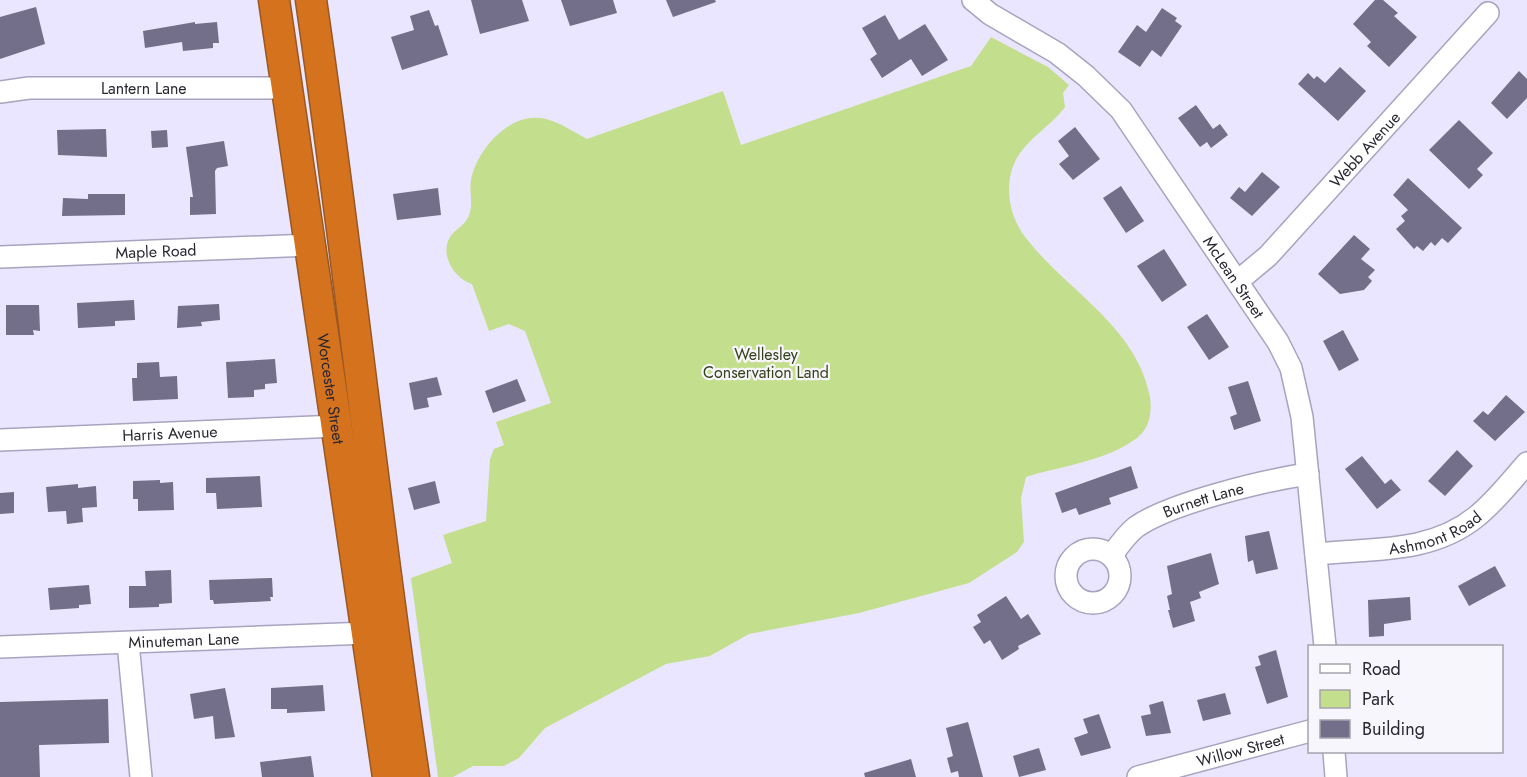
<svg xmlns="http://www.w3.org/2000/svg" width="1527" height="777" font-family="Jost,sans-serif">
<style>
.green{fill:#c3de8c}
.building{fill:#736e89}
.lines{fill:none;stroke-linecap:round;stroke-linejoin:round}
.minor-casing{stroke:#a8a3bf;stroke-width:24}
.highway-casing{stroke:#985824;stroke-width:33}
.minor{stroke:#fff;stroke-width:21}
.highway{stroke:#d4721d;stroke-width:30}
.labels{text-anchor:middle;stroke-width:4.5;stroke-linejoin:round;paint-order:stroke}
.street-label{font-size:16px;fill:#292732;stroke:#f8f6fd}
.park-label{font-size:16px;fill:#354119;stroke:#f8f6fd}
</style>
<rect width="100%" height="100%" fill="#ebe6ff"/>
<path class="green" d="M991,37L1048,67L1069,85L1063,93L1065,107C1048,130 1018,143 1011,173C1006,193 1011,217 1023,234C1064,290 1136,324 1150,397C1152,412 1150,428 1137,438C1107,461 1061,466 1026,477L1021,498L1024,542L1017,552L969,583L859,613L749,634L710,656L666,664L545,728L519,758L504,766H473L453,777H438L411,578L452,563L443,535L486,521L490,459L494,449L504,445L496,422L551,403L525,331L509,324L489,331L472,284C455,279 439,255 450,237C457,227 467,225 470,212C473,202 469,191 471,180C477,149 511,110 546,119C561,123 574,132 587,139L723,91L741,145L971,66Z"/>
<g class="building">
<polygon points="471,0 522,0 529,21 480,34"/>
<polygon points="561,0 613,0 617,13 570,26"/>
<polygon points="666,0 715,0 716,2 673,17"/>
<polygon points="1375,0 1383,0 1398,13 1394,16 1417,37 1389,67 1367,46 1371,42 1353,24"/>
<polygon points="36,7 45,44 0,59 0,17"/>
<polygon points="1162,8 1177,18 1175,21 1182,26 1161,57 1152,50 1140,67 1118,52 1137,25 1146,32"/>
<polygon points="429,10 435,26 438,25 448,55 402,70 391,37 414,30 410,16"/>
<polygon points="885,15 899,40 925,24 948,60 922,76 911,59 882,78 870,59 877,54 862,28"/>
<polygon points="195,22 195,24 217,22 219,43 213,43 213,48 183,51 182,42 145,48 143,31"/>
<polygon points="1340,67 1366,91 1338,121 1298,84 1308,73 1314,79 1317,76 1325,83"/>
<polygon points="1519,71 1527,79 1527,98 1507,119 1491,103"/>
<polygon points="1196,105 1213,129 1220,124 1228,135 1211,148 1207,142 1200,147 1178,118"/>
<polygon points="1459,120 1493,153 1477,169 1483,175 1469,189 1429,150"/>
<polygon points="1075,127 1100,159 1073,180 1059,164 1069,156 1058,141"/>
<polygon points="106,129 107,157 58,155 57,130"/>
<polygon points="167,130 168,147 152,148 151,131"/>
<polygon points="224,141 228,166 217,168 215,171 216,214 190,215 190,197 193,197 186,147"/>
<polygon points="1262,172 1280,187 1252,216 1230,198 1239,187 1245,192"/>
<polygon points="1408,178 1462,228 1448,243 1442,238 1435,246 1431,242 1423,251 1417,246 1414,249 1396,229 1405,221 1401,216 1408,210 1393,195"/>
<polygon points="1121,186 1144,221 1126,233 1103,198"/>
<polygon points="438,188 441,215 397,220 393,194"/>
<polygon points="88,194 125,194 125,215 62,216 63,198 88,199"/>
<polygon points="1354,235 1370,249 1361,259 1375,270 1368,277 1372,281 1364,290 1340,294 1318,274"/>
<polygon points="1164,249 1187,285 1162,302 1137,266"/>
<polygon points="134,300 135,320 115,321 115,326 78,328 77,303"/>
<polygon points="219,304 220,320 201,322 202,326 177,328 178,306"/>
<polygon points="6,305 39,305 40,331 33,330 34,335 6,335"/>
<polygon points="1207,314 1229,347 1209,360 1187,327"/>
<polygon points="1343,330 1359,360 1339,371 1323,341"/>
<polygon points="275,359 277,383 265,384 265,389 254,390 254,397 228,398 226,362"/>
<polygon points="159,362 160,377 177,376 178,399 133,401 132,378 137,378 137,363"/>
<polygon points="437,377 442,395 427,398 429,407 414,410 409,383"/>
<polygon points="517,379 526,401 493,413 485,391"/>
<polygon points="1248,381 1261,421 1234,430 1230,417 1237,414 1228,387"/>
<polygon points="1506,395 1525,412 1495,441 1473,421 1483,411 1488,415"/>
<polygon points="1457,450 1473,466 1445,496 1428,481"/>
<polygon points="1362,456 1385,484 1391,479 1401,490 1377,509 1345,469"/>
<polygon points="1131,466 1138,488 1109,498 1111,504 1079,515 1076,508 1062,513 1055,493"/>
<polygon points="260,476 262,507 217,509 216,493 206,493 206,478"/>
<polygon points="160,480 160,483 173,482 174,510 138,511 138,499 133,499 133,481"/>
<polygon points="435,481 440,503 414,510 408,488"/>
<polygon points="78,484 78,488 96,486 97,507 82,508 83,522 67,524 66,511 48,512 46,487"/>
<polygon points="14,492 14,513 0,514 0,493"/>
<polygon points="1269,531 1278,569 1256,574 1253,560 1248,562 1245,536"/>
<polygon points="1211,553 1219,584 1199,592 1201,598 1190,602 1195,621 1173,628 1168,610 1170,610 1167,596 1172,594 1167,566"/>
<polygon points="1495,566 1506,586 1469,606 1458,586"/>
<polygon points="171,570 172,603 159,604 159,607 129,608 129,586 146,586 145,571"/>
<polygon points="272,578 273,597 270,597 271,601 214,604 213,600 210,600 209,580"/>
<polygon points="89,585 91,604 79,605 79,608 50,610 48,588"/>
<polygon points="1006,596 1021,619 1028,614 1041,634 1018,646 1019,649 1002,660 990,640 984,644 973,627 981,622 977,615"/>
<polygon points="1410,597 1411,620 1384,624 1384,636 1369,637 1368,600"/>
<polygon points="1276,650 1288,697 1267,704 1255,667 1261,665 1258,656"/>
<polygon points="323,685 325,711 287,713 287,709 271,709 271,688"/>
<polygon points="225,688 235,737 215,739 213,716 194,719 190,694"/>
<polygon points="1225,693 1231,714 1203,721 1197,700"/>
<polygon points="108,699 109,743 39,745 40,777 0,777 0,702"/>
<polygon points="1163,701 1171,733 1146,736 1141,716 1151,714 1149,705"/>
<polygon points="1099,714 1111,748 1081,756 1074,738 1088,733 1083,719"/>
<polygon points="968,722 983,777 959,777 958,771 951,773 947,758 953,756 946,728"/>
<polygon points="1039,748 1046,770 1019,777 1013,756"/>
<polygon points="311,756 314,777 262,777 260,762"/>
<polygon points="911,759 916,777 865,777 864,773"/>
</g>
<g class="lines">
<defs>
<g id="minor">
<path id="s1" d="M973,0L990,14L1057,53L1086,76L1121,110L1278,342L1291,368L1302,417L1325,646"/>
<path id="s2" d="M0,92L29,88H287"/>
<path id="s3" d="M0,257L311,245"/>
<path id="s4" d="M1238,281L1268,256L1488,13"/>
<path id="s5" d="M0,440L338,426"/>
<circle cx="1093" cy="576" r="27"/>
<path id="s6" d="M1316,554C1372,548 1430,554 1476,517C1495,502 1511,481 1527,463"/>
<path id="s7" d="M1112,555C1119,545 1126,535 1136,527C1170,503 1266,480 1308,474"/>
<polyline points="128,643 141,777"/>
<path id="s8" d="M0,647L368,633"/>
<polyline points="1334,752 1336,777"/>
<path id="s9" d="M1138,777L1310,731"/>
</g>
<g id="highway">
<path id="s10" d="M274,0L388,777"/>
<path d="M311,0C349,259 375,519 414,777"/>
</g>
</defs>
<use href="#minor" class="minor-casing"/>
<use href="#highway" class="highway-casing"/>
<use href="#minor" class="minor"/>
<use href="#highway" class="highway"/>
</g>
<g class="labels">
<g class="street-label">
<text dy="6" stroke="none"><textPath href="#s2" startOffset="144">Lantern Lane</textPath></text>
<text dy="6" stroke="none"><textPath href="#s4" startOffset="183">Webb Avenue</textPath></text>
<text dy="6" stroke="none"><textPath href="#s3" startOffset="156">Maple Road</textPath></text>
<text dy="6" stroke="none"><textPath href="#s1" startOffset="387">McLean Street</textPath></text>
<text dy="6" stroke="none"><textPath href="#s10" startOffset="393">Worcester Street</textPath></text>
<text dy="6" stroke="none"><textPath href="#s5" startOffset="170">Harris Avenue</textPath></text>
<text dy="6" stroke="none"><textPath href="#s7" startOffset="110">Burnett Lane</textPath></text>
<text dy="6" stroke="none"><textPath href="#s6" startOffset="122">Ashmont Road</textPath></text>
<text dy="6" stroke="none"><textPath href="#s8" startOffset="184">Minuteman Lane</textPath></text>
<text dy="6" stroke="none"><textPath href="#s9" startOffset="106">Willow Street</textPath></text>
</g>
<g class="park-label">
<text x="766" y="360">Wellesley<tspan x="766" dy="18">Conservation Land</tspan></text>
</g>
</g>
<rect x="1308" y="645" width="195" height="108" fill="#f8f6fd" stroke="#a5a3ac" stroke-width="1.5"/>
<rect x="1320" y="664" width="30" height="9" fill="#ffffff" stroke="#a5a3ac" stroke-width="1.5"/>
<text x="1362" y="675" font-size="18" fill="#292732">Road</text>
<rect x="1320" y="690" width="30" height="18" fill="#c3de8c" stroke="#a5a3ac" stroke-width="1.5"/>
<text x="1362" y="705" font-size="18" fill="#292732">Park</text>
<rect x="1320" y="720" width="30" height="18" fill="#736e89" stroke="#a5a3ac" stroke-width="1.5"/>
<text x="1362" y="735" font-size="18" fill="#292732">Building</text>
</svg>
